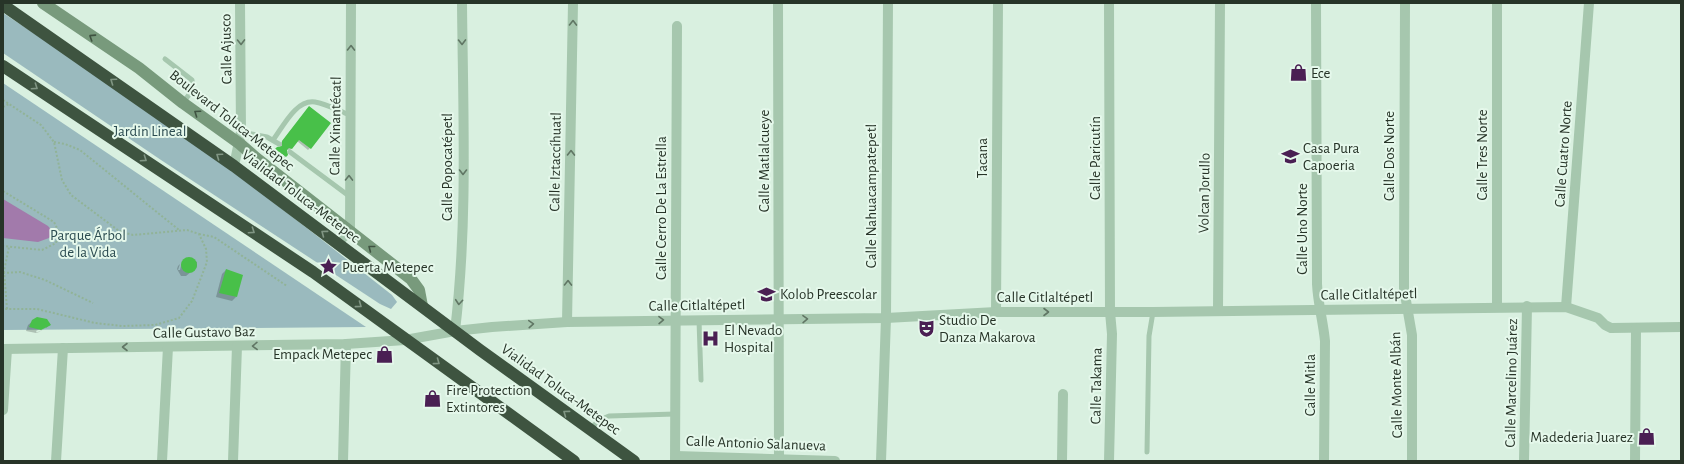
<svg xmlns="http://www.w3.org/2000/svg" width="1684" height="464" font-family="'Alegreya Sans',sans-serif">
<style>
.green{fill:#9ababe}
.water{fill:#a27aab}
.shadow{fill:#0003}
.building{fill:#48c049}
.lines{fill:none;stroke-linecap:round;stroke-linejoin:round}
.path{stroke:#91b397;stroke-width:2;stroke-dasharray:2 2;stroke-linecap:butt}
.lane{stroke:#a6c7ae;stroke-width:5}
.street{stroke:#a6c7ae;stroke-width:10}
.secondary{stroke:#789a7c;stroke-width:12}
.highway{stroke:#3e5440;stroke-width:12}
.oneway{stroke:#607664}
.oneway2{stroke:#3f5341}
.oneway3{stroke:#819684}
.labels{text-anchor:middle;stroke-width:4;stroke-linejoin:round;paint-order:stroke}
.street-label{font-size:15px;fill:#273428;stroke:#e5f8eb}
.poi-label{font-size:15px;fill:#273428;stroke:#e5f8eb;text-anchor:start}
.park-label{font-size:15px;fill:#2c4c51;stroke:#e5f8eb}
</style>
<rect width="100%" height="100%" fill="#d9f0e0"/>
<g class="green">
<polygon points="3,13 162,117 312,232 392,295 397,302 391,309 380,304 161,160 3,53"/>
<polygon points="3,83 366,327 3,330"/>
</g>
<polygon class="water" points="3,199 48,226 53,232 49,238 38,242 3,238"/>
<g class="shadow">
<polygon points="309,107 310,148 308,150 297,141 290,150 277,149 276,151 285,157 284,158 274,151 277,148 281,148 280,144"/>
<polygon points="187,259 191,259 197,262 197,267 186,276 181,276 177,269 178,266 180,264 178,270 180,270 182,262"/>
<polygon points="226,270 236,297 232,301 216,297 222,274"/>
<polygon points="33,321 50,325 46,328 46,326 36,331 37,333 46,328 36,333 26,331 28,325"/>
</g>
<g class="building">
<polygon points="309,106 331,123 311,149 299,140 292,149 289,148 287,150 288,155 286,157 275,149 277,147 282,146 282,141"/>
<circle cx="189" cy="265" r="8"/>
<polygon points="226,269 243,275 237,297 219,293"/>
<polygon points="37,317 47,319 51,325 41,330 29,327 32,320"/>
</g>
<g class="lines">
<g class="path">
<polyline points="3,100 41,125 54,142 62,180 71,195 119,231 133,235 187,230 199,234 206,249 207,262 192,301 179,318 155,325 122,326 95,323 37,309 3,309"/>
<polyline points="3,107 9,104"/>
<polyline points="54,142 65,144 80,150 179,230"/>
<polyline points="3,191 54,222 59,232 56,243 42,250 3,246"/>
<polyline points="199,234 214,237 287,286"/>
<polyline points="3,273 20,272 45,280 93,303"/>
<polyline points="7,309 4,271 9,247"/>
</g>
<g class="lane">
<polyline points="165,59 192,80 193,89 183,103"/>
<polyline points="241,132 267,137 279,144"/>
<path d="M273,140C283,127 296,99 315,102C327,104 339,111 350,115"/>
<polyline points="290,152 349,196"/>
<polyline points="699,320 701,380"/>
<polyline points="590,428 602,419 609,416 675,414"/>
<polyline points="1147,452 1149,336 1153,312"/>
</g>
<g class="street">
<polyline points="778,3 779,458"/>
<path d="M1316,3L1317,284C1318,304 1323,321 1325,341L1324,461"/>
<polyline points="1405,3 1404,274 1404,289 1412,335 1412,461"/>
<polyline points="234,166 241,132 240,3"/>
<polyline points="337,243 350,231 351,3"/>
<polyline points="1497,307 1497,3"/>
<polyline points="1566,307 1589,3"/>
<polyline points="1218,310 1220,3"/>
<polyline points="996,312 998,3"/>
<polyline points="567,322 573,3"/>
<path d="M455,331C468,222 463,112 462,3"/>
<polyline points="3,349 346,344 405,340 455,331 492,327 567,322 886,318 996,312 1153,312 1566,307 1598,318 1605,325 1611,328 1681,327"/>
<polyline points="3,410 7,349"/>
<polyline points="676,456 835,461"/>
<polyline points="56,461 63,348"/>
<polyline points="162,461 168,347"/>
<polyline points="233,461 237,346"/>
<polyline points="343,461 346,344"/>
<polyline points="675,461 677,26"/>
<polyline points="881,461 886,318 888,3"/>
<polyline points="1062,461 1063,394"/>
<polyline points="1109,461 1112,334 1110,312 1109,3"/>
<polyline points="1524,461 1527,306"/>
<polyline points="1635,461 1636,328"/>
</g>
<polyline class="secondary" points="43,3 139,68 183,103 240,144 256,158 411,279 419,290 422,306"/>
<g class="highway">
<polyline points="3,5 234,166 480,350 634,461"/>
<polyline points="3,66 313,272 574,461"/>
</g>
</g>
<defs><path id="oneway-chevron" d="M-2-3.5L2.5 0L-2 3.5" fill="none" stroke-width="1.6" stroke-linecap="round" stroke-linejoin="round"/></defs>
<g class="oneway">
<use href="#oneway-chevron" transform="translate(573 23) rotate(-89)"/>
<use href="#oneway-chevron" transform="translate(241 42) rotate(89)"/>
<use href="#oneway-chevron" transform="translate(462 42) rotate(89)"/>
<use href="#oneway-chevron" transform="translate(351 48) rotate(-89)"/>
<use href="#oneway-chevron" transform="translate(571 153) rotate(-89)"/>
<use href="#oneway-chevron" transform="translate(463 172) rotate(90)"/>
<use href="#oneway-chevron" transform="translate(349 178) rotate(-89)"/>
<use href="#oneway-chevron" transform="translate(568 283) rotate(-89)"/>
<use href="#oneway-chevron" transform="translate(459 302) rotate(95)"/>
<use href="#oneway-chevron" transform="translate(1046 312)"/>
<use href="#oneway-chevron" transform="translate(805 319) rotate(-1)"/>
<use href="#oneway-chevron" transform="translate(661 320) rotate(-1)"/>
<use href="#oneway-chevron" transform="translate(531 324) rotate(-4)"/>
<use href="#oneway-chevron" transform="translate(255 346) rotate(179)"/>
<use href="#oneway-chevron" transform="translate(125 347) rotate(180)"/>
</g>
<g class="oneway2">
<use href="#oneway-chevron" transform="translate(92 37) rotate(-147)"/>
<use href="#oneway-chevron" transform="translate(197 113) rotate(-145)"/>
<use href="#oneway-chevron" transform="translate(371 248) rotate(-142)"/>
</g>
<g class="oneway3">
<use href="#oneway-chevron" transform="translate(113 81) rotate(-145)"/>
<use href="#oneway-chevron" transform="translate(35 87) rotate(34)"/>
<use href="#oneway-chevron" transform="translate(219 156) rotate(-145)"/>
<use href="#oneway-chevron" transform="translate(144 159) rotate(34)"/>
<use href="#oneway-chevron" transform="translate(252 231) rotate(34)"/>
<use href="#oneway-chevron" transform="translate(324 233) rotate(-143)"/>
<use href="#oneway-chevron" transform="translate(359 305) rotate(36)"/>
<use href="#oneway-chevron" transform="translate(437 362) rotate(36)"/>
<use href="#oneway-chevron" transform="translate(566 413) rotate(-144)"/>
</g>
<defs>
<symbol id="shop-bare" viewBox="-9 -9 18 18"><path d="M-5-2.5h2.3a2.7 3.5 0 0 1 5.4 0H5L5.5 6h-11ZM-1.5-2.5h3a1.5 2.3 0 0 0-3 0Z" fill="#4a1f53" stroke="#e5f8eb" stroke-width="2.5" paint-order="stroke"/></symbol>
<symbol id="school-bare" viewBox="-9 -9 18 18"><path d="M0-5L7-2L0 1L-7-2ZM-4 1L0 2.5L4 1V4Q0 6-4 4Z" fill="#4a1f53" stroke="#e5f8eb" stroke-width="2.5" paint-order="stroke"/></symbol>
<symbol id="sight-bare" viewBox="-9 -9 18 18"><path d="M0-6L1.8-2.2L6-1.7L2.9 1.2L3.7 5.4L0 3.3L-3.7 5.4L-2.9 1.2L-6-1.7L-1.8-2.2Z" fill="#4a1f53" stroke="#e5f8eb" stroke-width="2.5" paint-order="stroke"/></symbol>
<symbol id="theatre-bare" viewBox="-9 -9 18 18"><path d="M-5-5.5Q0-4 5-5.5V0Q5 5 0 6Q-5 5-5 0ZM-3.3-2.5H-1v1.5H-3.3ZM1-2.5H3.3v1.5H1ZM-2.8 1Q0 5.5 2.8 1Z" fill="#4a1f53" stroke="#e5f8eb" stroke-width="2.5" paint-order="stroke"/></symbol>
<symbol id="hospital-bare" viewBox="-9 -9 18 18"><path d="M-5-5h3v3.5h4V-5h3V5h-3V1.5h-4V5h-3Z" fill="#4a1f53" stroke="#e5f8eb" stroke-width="2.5" paint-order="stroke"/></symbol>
</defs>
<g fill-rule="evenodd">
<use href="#shop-bare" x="1286" y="60" width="25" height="25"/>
<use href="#school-bare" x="1278" y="144" width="25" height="25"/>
<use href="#sight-bare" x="316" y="254" width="25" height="25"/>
<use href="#school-bare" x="754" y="282" width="25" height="25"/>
<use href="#theatre-bare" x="914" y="316" width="25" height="25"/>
<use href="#hospital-bare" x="698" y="326" width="25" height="25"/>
<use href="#shop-bare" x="372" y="342" width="25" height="25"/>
<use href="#shop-bare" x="420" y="386" width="25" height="25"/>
<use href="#shop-bare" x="1634" y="424" width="25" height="25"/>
</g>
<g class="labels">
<g class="street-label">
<text transform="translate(226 49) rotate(-91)" y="5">Calle Ajusco</text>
<text transform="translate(232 120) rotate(38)" y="5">Boulevard Toluca-Metepec</text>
<text transform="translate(335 126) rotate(-89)" y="5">Calle Xinantécatl</text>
<text transform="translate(1563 154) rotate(-86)" y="5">Calle Cuatro Norte</text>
<text transform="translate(1482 155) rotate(-90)" y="5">Calle Tres Norte</text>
<text transform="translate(1389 156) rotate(-90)" y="5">Calle Dos Norte</text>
<text transform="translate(982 158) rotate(-90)" y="5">Tacana</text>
<text transform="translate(1095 158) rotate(-90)" y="5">Calle Paricutín</text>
<text transform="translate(764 161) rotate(-90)" y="5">Calle Matlalcueye</text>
<text transform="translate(555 162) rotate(-89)" y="5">Calle Iztaccíhuatl</text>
<text transform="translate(447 167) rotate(-90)" y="5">Calle Popocatépetl</text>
<text transform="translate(1204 193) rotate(-89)" y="5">Volcan Jorullo</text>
<text transform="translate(301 196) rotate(37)" y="5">Vialidad Toluca-Metepec</text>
<text transform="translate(871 196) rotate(-90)" y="5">Calle Nahuacampatepetl</text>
<text transform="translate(661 208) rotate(-90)" y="5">Calle Cerro De La Estrella</text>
<text transform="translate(1302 229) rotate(-90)" y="5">Calle Uno Norte</text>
<text transform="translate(1369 294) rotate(-1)" y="5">Calle Citlaltépetl</text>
<text x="1045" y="302">Calle Citlaltépetl</text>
<text transform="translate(697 305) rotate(-1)" y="5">Calle Citlaltépetl</text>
<text transform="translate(204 332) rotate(-1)" y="5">Calle Gustavo Baz</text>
<text transform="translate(1511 383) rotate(-89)" y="5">Calle Marcelino Juárez</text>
<text transform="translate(1310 385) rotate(-90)" y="5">Calle Mitla</text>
<text transform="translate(1396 385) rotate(-91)" y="5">Calle Monte Albán</text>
<text transform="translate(1096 386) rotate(-89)" y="5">Calle Takama</text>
<text transform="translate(561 389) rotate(36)" y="5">Vialidad Toluca-Metepec</text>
<text transform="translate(756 443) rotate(2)" y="5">Calle Antonio Salanueva</text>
</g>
<g class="poi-label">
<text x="1311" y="78">Ece</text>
<text x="1303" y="153">Casa Pura<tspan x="1303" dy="17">Capoeria</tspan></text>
<text x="342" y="272">Puerta Metepec</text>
<text x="780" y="299">Kolob Preescolar</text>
<text x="939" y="325">Studio De<tspan x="939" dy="17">Danza Makarova</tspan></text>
<text x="724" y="335">El Nevado<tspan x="724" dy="17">Hospital</tspan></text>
<text x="372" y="359" text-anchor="end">Empack Metepec</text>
<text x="446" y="395">Fire Protection<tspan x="446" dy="17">Extintores</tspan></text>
<text x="1633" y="442" text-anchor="end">Madederia Juarez</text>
</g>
<g class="park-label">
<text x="150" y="136">Jardin Lineal</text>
<text x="88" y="240">Parque Árbol<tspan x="88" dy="17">de la Vida</tspan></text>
</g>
</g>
<rect width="1684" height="464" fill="none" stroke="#273428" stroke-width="8"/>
</svg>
